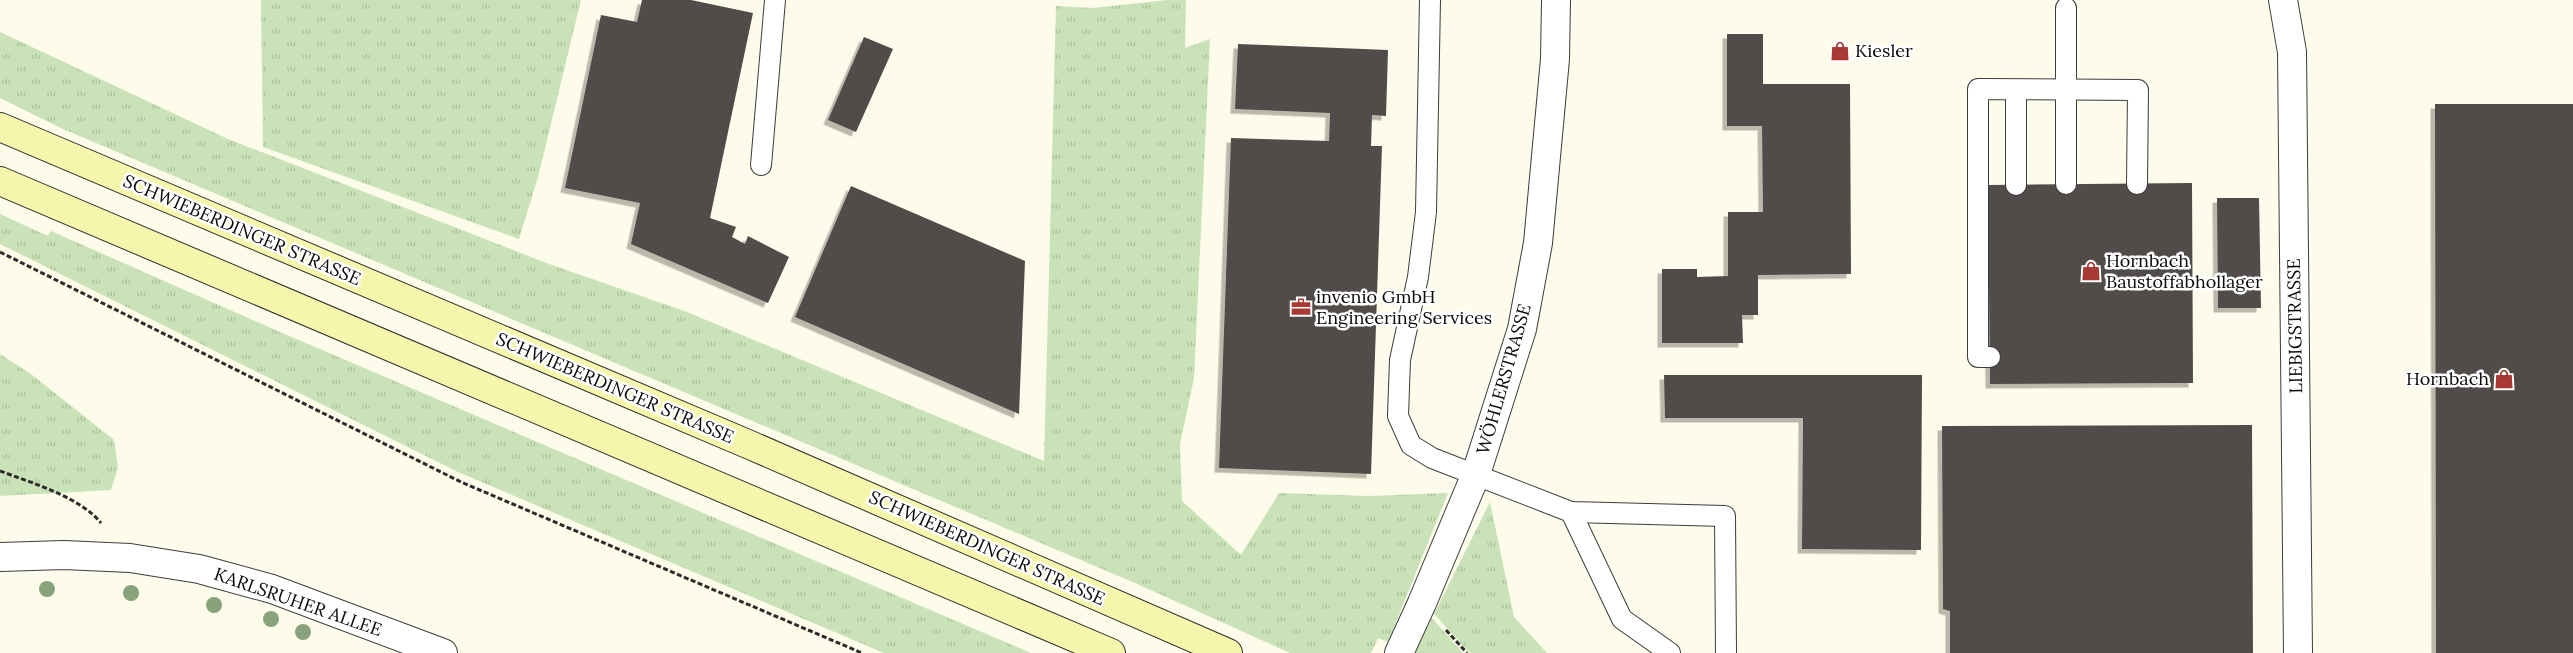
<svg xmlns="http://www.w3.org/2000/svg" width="2573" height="653" font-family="Lora,serif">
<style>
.grass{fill:url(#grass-tufts)}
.building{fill:#514c48;filter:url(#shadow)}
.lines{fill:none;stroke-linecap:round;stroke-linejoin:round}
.lane-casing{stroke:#3d3d3d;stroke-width:22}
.street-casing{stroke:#3d3d3d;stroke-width:30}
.secondary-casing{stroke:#2c2c2c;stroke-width:30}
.path{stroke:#2c2c2c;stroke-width:3;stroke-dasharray:5 2.5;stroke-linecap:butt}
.lane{stroke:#fff;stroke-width:20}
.street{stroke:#fff;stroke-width:28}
.secondary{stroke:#f5f6ab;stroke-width:28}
.tree{fill:#88a27c}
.labels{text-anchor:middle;stroke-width:5;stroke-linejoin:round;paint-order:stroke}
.poi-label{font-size:18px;fill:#0a0a0a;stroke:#fff;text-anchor:start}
.street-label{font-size:18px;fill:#0a0a0a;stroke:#fff}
</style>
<defs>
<pattern id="grass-tufts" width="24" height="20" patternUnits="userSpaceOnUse" patternTransform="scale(1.25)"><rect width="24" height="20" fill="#c9e2b7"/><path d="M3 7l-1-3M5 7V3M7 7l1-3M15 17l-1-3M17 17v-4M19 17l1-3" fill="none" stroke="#abc19c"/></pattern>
<filter id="shadow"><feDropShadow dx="-4.5" dy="4.5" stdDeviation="0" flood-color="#0004"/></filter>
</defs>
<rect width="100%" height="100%" fill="#fdfbe9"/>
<g class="grass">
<polygon points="261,0 581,0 538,177 519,239 263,147"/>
<polygon points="1168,0 1186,0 1185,48 1210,39 1194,378 1180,444 1182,501 1241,555 1279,493 1369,496 1448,493 1388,642 1378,638 1371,653 1290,653 1135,583 63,129 0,98 0,32 228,139 549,264 687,312 1044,461 1056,6 1092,8"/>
<polygon points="0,214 48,236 51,231 280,332 1031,653 884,653 458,472 0,244"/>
<polygon points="0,354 31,374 114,440 118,468 111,490 0,496"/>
<polygon points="1490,502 1514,617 1547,653 1470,653 1434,614"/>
<polygon points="1432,618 1463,653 1415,653"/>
</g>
<g class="building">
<polygon points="642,0 691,0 753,13 710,218 736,227 732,237 745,244 748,236 789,257 768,303 631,244 640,203 565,188 601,15 637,22"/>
<polygon points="1727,34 1763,34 1763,84 1850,84 1851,274 1758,275 1758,315 1742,315 1743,343 1662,343 1662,269 1697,269 1697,277 1728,276 1728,212 1763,212 1762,126 1727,126"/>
<polygon points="864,37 893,49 856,132 828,120"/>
<polygon points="1238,44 1388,50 1386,116 1372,115 1371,146 1382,146 1371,474 1219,468 1231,138 1329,141 1330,113 1235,109"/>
<polygon points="2435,104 2573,104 2573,653 2436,653"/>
<polygon points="2192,183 2193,383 1990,384 1988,185"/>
<polygon points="851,186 1025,261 1019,414 795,317"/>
<polygon points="2217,198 2259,198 2261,308 2218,308"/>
<polygon points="1664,375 1922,375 1921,550 1802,549 1803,418 1665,418"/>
<polygon points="2252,425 2253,653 1950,653 1950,611 1943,609 1942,426"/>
</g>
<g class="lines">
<defs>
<g id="lane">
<polyline points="1430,0 1426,212 1418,277 1400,360 1398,416 1411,445 1432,458 1571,512 1725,516 1726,653"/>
<polyline points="2066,8 2066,184"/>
<polyline points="761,165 775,0"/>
<polyline points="2016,185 2016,90"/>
<polyline points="1990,357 1978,357 1978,89 2138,90 2137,184"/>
<polyline points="1571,512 1622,619 1670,653"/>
</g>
<g id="street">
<polyline points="2283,0 2292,52 2298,653"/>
<polyline points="0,557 64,555 130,558 199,569 272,589 443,653"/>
<polyline points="1399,653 1422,603 1476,474 1522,329 1538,243 1555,59 1556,0"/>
</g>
<g id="secondary">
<polyline points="0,127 750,445 1228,653"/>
<polyline points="0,181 1111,653"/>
</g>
</defs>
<use href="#lane" class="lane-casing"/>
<use href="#street" class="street-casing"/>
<use href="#secondary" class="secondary-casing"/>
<g class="path">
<polyline points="0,252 461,482 862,653"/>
<path d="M0,471C32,483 80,497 101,523"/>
<polyline points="1446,630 1467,653"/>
</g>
<use href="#lane" class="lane"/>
<use href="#street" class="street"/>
<use href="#secondary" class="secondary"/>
</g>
<g class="tree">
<circle cx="47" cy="589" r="8"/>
<circle cx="131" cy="593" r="8"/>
<circle cx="214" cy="605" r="8"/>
<circle cx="271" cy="619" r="8"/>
<circle cx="303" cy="632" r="8"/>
</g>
<defs>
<symbol id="shop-bare" viewBox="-9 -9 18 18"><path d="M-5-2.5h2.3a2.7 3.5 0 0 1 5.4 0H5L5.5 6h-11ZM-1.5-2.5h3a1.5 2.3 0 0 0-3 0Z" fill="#a93a33" stroke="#fff" stroke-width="2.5" paint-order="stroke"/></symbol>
<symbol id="office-bare" viewBox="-9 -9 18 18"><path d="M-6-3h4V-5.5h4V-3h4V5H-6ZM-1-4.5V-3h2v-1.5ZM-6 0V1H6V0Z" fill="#a93a33" stroke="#fff" stroke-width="2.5" paint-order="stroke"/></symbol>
</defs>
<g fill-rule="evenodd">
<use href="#shop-bare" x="1826" y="37" width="28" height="28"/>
<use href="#shop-bare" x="2077" y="257" width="28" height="28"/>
<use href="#office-bare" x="1287" y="293" width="28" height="28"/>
<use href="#shop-bare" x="2490" y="365" width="28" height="28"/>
</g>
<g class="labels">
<g class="poi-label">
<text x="1855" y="57">Kiesler</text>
<text x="2106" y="267">Hornbach<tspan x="2106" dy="21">Baustoffabhollager</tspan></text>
<text x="1316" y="303">invenio GmbH<tspan x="1316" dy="21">Engineering Services</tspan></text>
<text x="2489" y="385" text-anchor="end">Hornbach</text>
</g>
<g class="street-label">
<text transform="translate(242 230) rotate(23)" y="6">SCHWIEBERDINGER STRASSE</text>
<text transform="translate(2295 326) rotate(-91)" y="6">LIEBIGSTRASSE</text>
<text transform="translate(1504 379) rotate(-74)" y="6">WÖHLERSTRASSE</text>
<text transform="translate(615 388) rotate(23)" y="6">SCHWIEBERDINGER STRASSE</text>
<text transform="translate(987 548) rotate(24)" y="6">SCHWIEBERDINGER STRASSE</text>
<text transform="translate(298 602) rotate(19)" y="6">KARLSRUHER ALLEE</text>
</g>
</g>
</svg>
